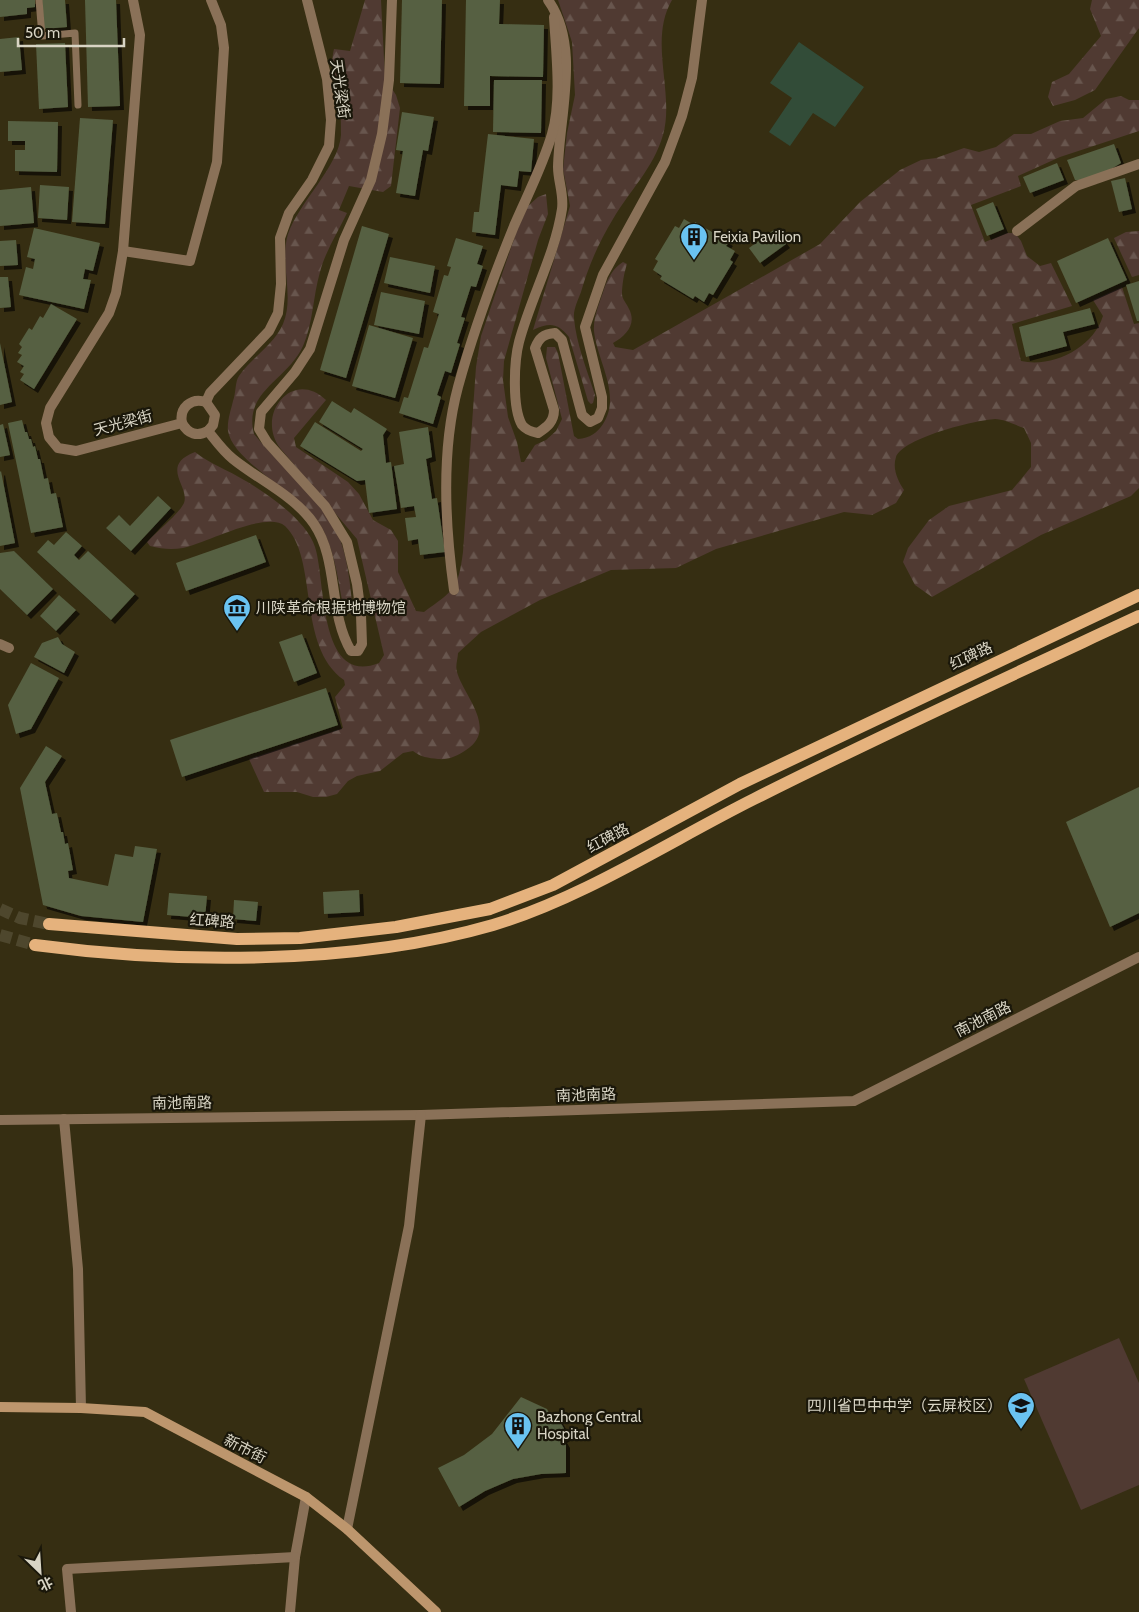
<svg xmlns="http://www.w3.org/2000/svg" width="1139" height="1612" font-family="Cabin,'Noto Sans SC',sans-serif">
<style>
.grass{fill:#503a32}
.forest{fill:url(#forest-firs)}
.water{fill:#324c38}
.building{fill:#566042;filter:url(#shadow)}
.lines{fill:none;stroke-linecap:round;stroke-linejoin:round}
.primary-tunnel{stroke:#4e472d;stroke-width:12;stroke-dasharray:12 6;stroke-linecap:butt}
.service{stroke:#8a7158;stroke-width:7}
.pedestrian{stroke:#8a7158;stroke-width:10}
.minor{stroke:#8a7158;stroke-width:10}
.tertiary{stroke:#8a7158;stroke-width:10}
.secondary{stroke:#bd966d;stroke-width:10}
.primary{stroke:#e5b27d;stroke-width:12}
.labels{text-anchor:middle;stroke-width:4.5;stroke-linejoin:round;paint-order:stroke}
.street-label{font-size:15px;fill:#d8d4c4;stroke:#1a170a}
.poi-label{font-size:15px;fill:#d8d4c4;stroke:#1a170a;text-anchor:start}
</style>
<defs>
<pattern id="forest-firs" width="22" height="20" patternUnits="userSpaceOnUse" patternTransform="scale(1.25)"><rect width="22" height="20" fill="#503a32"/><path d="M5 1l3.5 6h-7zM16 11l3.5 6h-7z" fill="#68564e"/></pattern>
<filter id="shadow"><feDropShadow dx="4" dy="4" stdDeviation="0" flood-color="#0009"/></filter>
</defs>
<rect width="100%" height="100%" fill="#362e12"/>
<polygon class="grass" points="1119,1338 1139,1383 1139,1485 1081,1510 1024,1379"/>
<g class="forest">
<path d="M365,0H381L385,78L396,95L400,108L391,186L383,192L349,186L339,210L347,213C338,232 325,252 320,272C313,296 313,324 303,346C287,381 243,391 254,434C277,463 308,487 329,517C347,544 350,581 353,612L350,614L344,610C338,582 335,548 319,523C300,494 233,462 228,431C227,420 231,410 233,401C236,394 235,381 239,376C252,357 273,346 283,324C295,296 279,263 288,234C299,202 339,166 341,135C341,124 341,111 339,101C336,81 329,70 334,49L350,51Z"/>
<path d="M558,0H672C648,41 675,92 663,135C653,169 630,190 613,219C599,242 588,267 581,292C578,300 573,310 574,318C576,343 587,370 595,395L593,403L591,404L588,401L569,337C557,322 549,323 533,330L570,206L563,169L567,133L575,95L572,42Z"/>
<polygon points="1092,0 1139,0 1139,28 1095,90 1075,100 1053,106 1048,97 1052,82 1069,74 1101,36 1090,9"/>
<path d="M1121,96L1129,100H1139V131L1060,157L1018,176L1021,186L971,205L985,242L1007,233H1015L1021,241L1027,256L1040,266L1051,263L1072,306L1012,324L1021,361C1053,368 1093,348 1103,316L1093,300L1122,287L1134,324L1139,323V488L1131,496L1041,535L932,597L915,585L903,562L908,548L929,520L949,506L1012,490L1031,467V443L1024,428C1015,425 1004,419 995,419C975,420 903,438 896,457C892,469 898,481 904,490L896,503L872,515L844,512L716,549L676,568L611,570L540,600L481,632L458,653C458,658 455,666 457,672C463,695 499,729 466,750C457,756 449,760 438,759C428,758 421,757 413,751L403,753L380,771L357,776L348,781L337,794L326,797H313L297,792H264L249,759L343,728L335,697L345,685L344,680C296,646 319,558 285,526C267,510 206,543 183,548C171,550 162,549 150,546L147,542C155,533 179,514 184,503C190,486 159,466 195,452C210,464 228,470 244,480C267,493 307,521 315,547C326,580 318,687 379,663L384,655L357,539L280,448C255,414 293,368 326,400L294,438L296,447L348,482L359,494L373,520L391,530L398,541V572L416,611L424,612C454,590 458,590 463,552L476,367L481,336L516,233L528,206L538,197L546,194L548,214L538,240L504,361L503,380L508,417L517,442L521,462H524L535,445L546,440L556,431L562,419L546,358L547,347H555L558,353L574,436L578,439C590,438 597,433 603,424C622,395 597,361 594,331C593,317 600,302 604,289C608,278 613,268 623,262L627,264C624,273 622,285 622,294C622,299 627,304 629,309C637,324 626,336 613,343L615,347L633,350L820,244L860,202L900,170L921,160L936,158L964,148L979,152L996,147L1014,134H1031L1060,121L1083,118L1106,99Z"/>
<polygon points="1139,231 1139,275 1132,277 1114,238 1126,232"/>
</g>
<polygon class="water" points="799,42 864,87 835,127 813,113 790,146 769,132 792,98 770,83"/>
<g class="building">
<polygon points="0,0 35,0 35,7 27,8 27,14 0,17"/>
<polygon points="42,0 65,0 67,27 44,29"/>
<polygon points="85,0 116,0 120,106 88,107"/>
<polygon points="402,0 442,0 440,84 400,83"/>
<polygon points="466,0 500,0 499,24 544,25 543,77 490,76 490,106 464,106"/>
<polygon points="19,37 22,70 0,72 0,39"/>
<polygon points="65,43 68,107 39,109 36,44"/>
<polygon points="494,80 542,80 541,133 493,132"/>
<polygon points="402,112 434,117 428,151 423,150 415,196 396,193 403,151 396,150"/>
<polygon points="80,118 113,120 105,224 72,222"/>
<polygon points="8,121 58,122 57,172 15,171 15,150 25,150 25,141 8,141"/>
<polygon points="488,134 534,139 531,172 519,171 517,187 501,185 495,235 472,232 474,212 479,212"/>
<polygon points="1114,144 1121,163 1093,180 1075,180 1067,160"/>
<polygon points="1057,163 1064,180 1030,193 1023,177"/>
<polygon points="1125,178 1132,209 1119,212 1111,181"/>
<polygon points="40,185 69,187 67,220 38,218"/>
<polygon points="31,187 34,223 0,226 0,190"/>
<polygon points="993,202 1004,229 987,236 976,209"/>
<polygon points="684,219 694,225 695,222 729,242 726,246 735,251 730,260 733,262 713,295 709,293 704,302 695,296 693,299 660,279 662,276 653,270 658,261 655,259 675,226 679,228"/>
<polygon points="362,226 389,234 346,378 320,370"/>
<polygon points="34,228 100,243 93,271 85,269 83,279 91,280 84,309 19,295 26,267 33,269 35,259 27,257"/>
<polygon points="775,229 786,244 760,263 749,248"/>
<polygon points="456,238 483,246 477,264 483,266 476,287 471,286 461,317 465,318 457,343 460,344 451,373 445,371 437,395 441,397 433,424 399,413 404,397 408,398 424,347 428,348 439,314 433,312 444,275 448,276 451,267 447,266"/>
<polygon points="1108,238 1127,280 1076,303 1057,261"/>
<polygon points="16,240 18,265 0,266 0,241"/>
<polygon points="390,257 435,266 430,293 384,283"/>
<polygon points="0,277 8,277 11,307 0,308"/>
<polygon points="1139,281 1139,321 1137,321 1126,285"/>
<polygon points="381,292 425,301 419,334 374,325"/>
<polygon points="51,304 77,319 34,389 20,380 24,374 20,372 24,366 17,362 22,355 18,353 22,347 19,344 29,328 32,330 40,316 43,318"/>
<polygon points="1090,308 1095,324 1063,332 1067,346 1026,357 1019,327"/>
<polygon points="369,325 413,338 395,398 352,386"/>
<polygon points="0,343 12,402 0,405"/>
<polygon points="332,401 351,413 354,408 387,429 383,435 386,463 391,462 397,509 369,513 365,480 357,481 300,446 315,422 361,451 363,449 319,422"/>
<polygon points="22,420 25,432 27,432 29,439 31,439 33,447 35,446 38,459 40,459 44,479 48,478 51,494 56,493 63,527 31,533 8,423"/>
<polygon points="3,424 10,455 0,457 0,425"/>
<polygon points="428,427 432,457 426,459 432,499 437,498 445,552 420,555 418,539 408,541 405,518 416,517 414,506 401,508 394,466 404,464 399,432"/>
<polygon points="1,471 15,543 0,546 0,472"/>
<polygon points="158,496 171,508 131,551 106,528 119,515 130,526"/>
<polygon points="66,532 82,546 74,555 79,560 88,551 135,594 111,620 37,552 48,540 54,545"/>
<polygon points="256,535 266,562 186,591 176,563"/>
<polygon points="14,551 53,589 27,615 0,589 0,553"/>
<polygon points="59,595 76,610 56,631 40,616"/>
<polygon points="302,634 317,673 294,682 279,642"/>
<polygon points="58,637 62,644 75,652 64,673 34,657 42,643"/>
<polygon points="31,663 59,678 31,729 16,734 8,705"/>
<polygon points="326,688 338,725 182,777 170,740"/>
<polygon points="46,746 62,756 45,782 52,814 57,813 61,832 63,832 65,844 68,843 73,870 68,871 69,878 108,886 115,854 133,857 135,846 157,849 143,922 81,916 43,905 20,788"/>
<polygon points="1139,787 1139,913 1110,927 1066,822"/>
<polygon points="359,890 360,912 324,914 323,892"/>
<polygon points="169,893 207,896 205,918 167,915"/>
<polygon points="234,900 258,902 256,921 233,919"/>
<polygon points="521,1397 547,1409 552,1419 557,1416 568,1436 563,1439 566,1444 566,1473 541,1474 513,1479 485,1491 459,1507 438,1468 464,1455 492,1434"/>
</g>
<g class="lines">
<g class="primary-tunnel">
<polyline points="0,909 20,918 49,924"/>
<polyline points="0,935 35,945"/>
</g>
<polyline class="service" points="39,0 42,36 75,33 78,105"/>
<polyline class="pedestrian" points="290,1612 295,1557 306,1497"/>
<g class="minor">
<path d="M548,0C581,46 559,116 558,167C558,181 564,194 562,209C555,255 531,297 519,342C514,361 512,408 522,425C526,430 532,432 538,433C547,427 554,422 554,410L535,348C539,338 543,334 555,333L562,340L582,415L590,422L598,418L602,408V397L585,327L603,275L665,162L682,116L692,78L702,0"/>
<polyline points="1017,231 1076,186 1139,164"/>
<polyline points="123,251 190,261 217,162 224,48 221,25 211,0"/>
<path d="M182,423C188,434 197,437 208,431C216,441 223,451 233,459C259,480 295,496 314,524C339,561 328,612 351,651H358L362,644L361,615L357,584L347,542L325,506L267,442L259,429L261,412L295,372L310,349L344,240L371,180L382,134L389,80L392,0"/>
<path d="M454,590C445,526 441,450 458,387C473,332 493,278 514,226C527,196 543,165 552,134C562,100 556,53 554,17"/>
<polyline points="0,644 9,648"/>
<polyline points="64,1119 78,1269 81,1408"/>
<polyline points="71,1612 67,1569 295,1557"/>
</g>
<g class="tertiary">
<path d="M133,0L140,35L123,251L116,293L109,313L50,408L46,423L49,437L58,448L76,451L182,423C179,408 191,397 206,402L210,393L269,331L278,313L281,284L280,238L289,213L312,180L329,146L331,120L327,79L307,0"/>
<polyline points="206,402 215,415 213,425 208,431"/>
<polyline points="0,1120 421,1115 854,1101 1139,957"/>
<polyline points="347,1529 409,1226 421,1115"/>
</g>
<polyline class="secondary" points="0,1407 81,1408 145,1412 306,1497 347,1529 436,1612"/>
<g class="primary">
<polyline points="49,924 237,939 300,938 396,927 490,909 553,885 740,784 1139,595"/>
<path d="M35,945C178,964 355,965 493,925C583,898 670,841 754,799C881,735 1010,676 1139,616"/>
</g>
</g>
<defs>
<symbol id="building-pin" viewBox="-11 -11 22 30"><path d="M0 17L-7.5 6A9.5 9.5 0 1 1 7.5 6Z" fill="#6ac3f1" stroke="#1a170a"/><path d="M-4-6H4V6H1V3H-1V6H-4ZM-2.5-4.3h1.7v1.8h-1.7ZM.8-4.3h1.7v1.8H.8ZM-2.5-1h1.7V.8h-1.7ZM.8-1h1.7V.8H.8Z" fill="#111"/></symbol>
<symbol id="museum-pin" viewBox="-11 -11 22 30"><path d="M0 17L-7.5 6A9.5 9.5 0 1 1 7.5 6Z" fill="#6ac3f1" stroke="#1a170a"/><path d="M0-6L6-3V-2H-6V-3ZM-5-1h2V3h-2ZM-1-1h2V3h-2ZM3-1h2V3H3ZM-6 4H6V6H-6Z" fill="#111"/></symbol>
<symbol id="school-pin" viewBox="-11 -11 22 30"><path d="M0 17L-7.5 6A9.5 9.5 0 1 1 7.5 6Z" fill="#6ac3f1" stroke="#1a170a"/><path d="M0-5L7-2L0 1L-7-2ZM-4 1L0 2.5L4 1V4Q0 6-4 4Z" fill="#111"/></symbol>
</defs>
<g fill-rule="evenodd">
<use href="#building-pin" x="678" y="221" width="32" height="43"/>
<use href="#museum-pin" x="221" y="592" width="32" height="43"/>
<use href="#school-pin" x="1005" y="1390" width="32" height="43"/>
<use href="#building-pin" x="502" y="1410" width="32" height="43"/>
</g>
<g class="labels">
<g class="street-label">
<text transform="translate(340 89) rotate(82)" y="5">天光梁街</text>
<text transform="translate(123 423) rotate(-15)" y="5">天光梁街</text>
<text transform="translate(971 656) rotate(-25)" y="5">红碑路</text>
<text transform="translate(608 838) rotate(-28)" y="5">红碑路</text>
<text transform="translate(212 921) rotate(4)" y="5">红碑路</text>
<text transform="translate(983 1019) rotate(-27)" y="5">南池南路</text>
<text transform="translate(586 1095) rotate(-2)" y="5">南池南路</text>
<text transform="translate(182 1103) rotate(-1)" y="5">南池南路</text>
<text transform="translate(245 1449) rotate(27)" y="5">新市街</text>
</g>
<g class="poi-label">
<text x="713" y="242">Feixia Pavilion</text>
<text x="256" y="613">川陕革命根据地博物馆</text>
<text x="1002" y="1411" text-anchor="end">四川省巴中中学（云屏校区）</text>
<text x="537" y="1422">Bazhong Central<tspan x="537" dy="17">Hospital</tspan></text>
</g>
</g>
<g transform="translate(40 1572) rotate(155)" stroke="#1a170a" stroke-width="4" paint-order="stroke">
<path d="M0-4L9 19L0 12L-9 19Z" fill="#d8d4c4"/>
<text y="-8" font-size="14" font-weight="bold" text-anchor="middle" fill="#d8d4c4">北</text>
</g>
<path d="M18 38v8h106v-8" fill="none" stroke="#d8d4c4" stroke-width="2.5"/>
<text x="25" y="38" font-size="15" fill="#d8d4c4" stroke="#1a170a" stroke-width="4" paint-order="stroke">50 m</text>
</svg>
